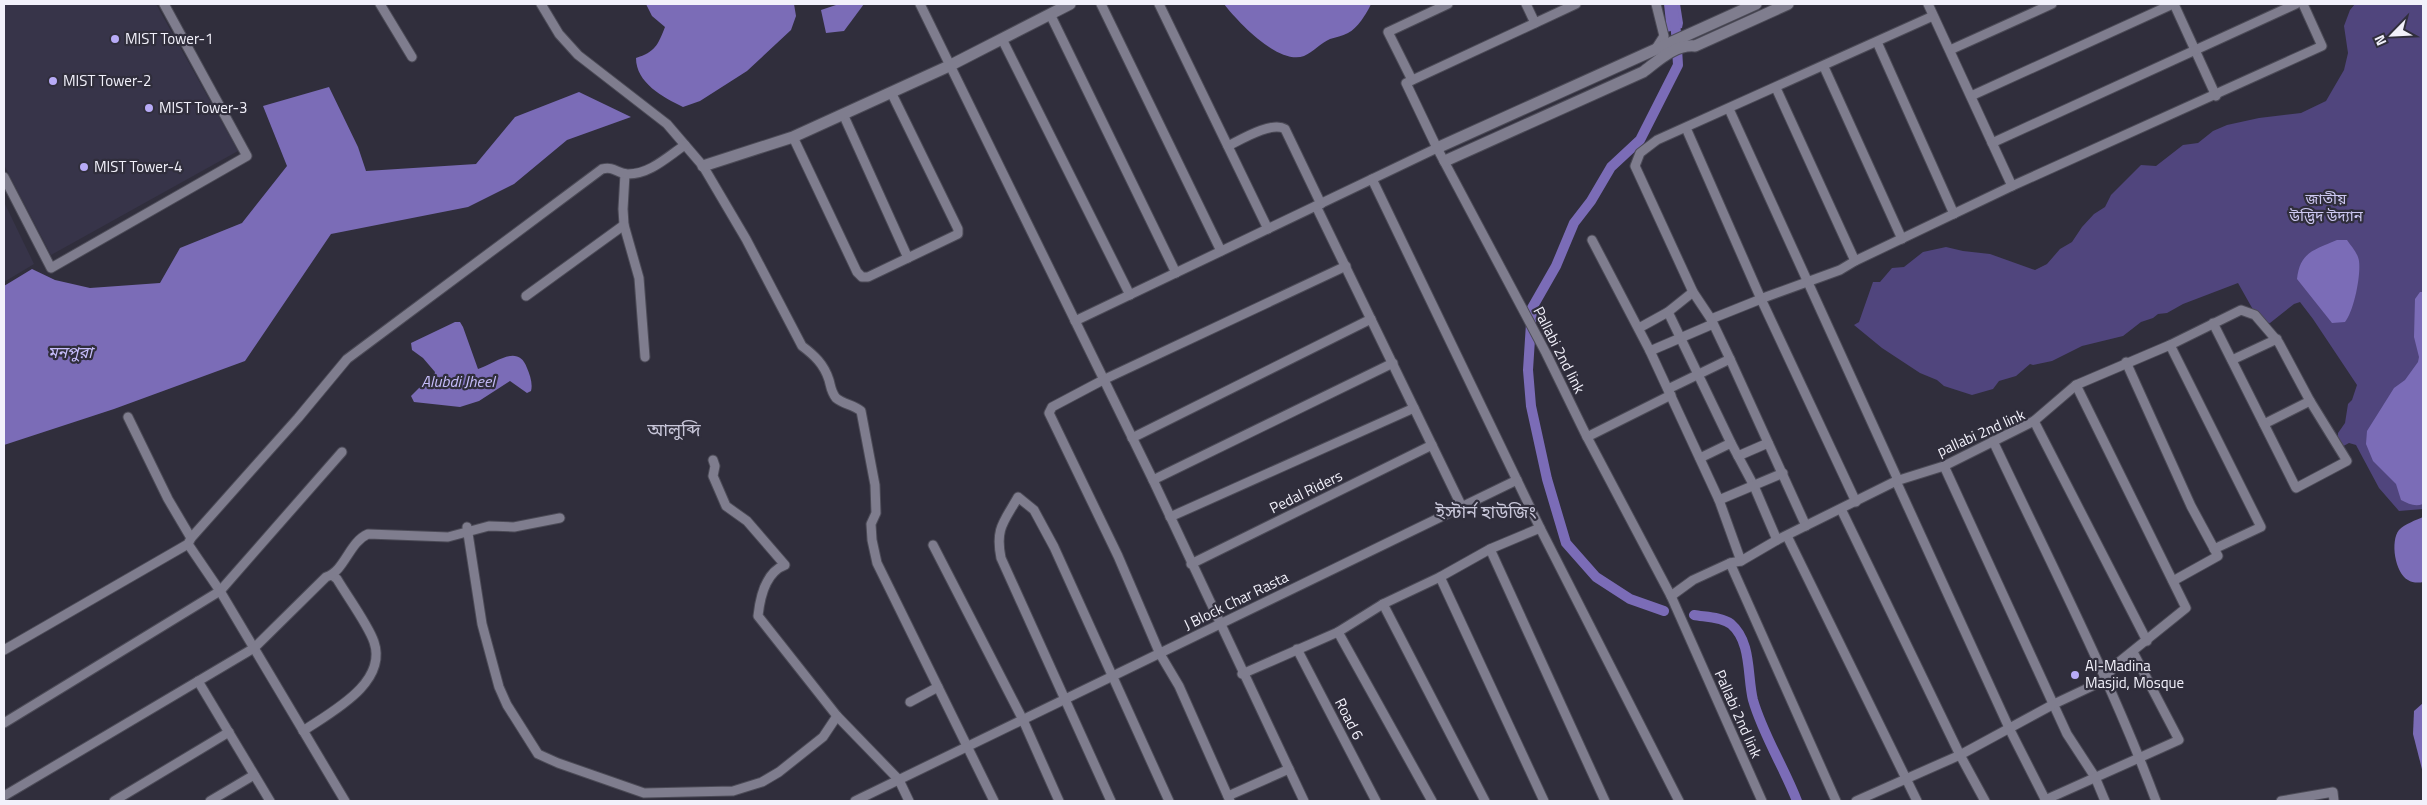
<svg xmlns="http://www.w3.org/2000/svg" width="2427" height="805" font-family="'Titillium Web','Noto Sans Bengali',sans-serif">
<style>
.built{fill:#373449}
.green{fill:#50457d}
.water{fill:#7b6cb7}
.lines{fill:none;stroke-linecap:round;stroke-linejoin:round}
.canal{stroke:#7b6cb7;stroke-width:10}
.minor-casing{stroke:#4c4b57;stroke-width:11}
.tertiary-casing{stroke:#4c4b57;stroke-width:13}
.minor{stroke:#7f7d8e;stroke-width:9}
.tertiary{stroke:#7f7d8e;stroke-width:11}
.poi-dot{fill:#b8abf7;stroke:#302e3c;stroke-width:2}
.labels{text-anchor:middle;stroke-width:4.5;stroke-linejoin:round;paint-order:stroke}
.poi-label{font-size:15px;fill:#f2f1fb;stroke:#302e3c;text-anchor:start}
.park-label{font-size:15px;fill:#cdc8f1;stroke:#302e3c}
.street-label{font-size:15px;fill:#f2f1fb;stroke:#302e3c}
.water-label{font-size:16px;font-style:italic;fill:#c6bdfa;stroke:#302e3c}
.quarter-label{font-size:18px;fill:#c8c6d9;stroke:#302e3c}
</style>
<rect width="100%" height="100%" fill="#302e3c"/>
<g class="built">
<polygon points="4,4 156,4 238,151 51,255 4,165"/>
<polygon points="4,202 34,264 4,282 4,201"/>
</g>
<polygon class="green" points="2355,4 2423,4 2423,509 2399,511 2379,488 2356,445 2349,443 2338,449 2338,433 2345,423 2348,404 2352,400 2357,385 2313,319 2300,302 2294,304 2270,323 2260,322 2238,283 2183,304 2167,313 2158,314 2153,318 2141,322 2123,336 2082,346 2052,361 2033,365 2030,364 2016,376 1999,381 1993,389 1972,395 1944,386 1937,380 1920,373 1882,348 1854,325 1859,322 1873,282 1880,282 1892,268 1904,267 1923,252 1946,247 1963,251 1990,254 2035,270 2047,264 2060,249 2072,242 2082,227 2094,214 2105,207 2111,195 2141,165 2156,166 2183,145 2198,143 2213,131 2227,125 2259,118 2301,113 2326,101 2344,70 2348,53 2344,26 2350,10"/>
<g class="water">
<path d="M646,4H794L796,16L791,30L747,71L700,101L683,107C663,97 636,83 636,58C655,52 658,45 665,27L652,16Z"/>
<polygon points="839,4 864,4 844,31 826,33 821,10"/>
<path d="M1224,4H1371C1367,13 1357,29 1348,33C1342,36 1336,37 1330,39C1321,43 1313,52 1304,56C1278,65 1238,22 1224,4Z"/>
<polygon points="1664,4 1680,4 1683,23 1682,28 1667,32"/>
<polygon points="329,87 358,147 366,171 476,164 515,117 579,92 631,117 567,140 514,184 468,207 331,234 245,361 114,409 4,445 4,286 32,269 55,280 90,288 160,283 180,248 242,223 287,166 263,106"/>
<path d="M2337,240H2347C2351,246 2358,253 2359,261C2361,275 2354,311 2345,322L2332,323L2297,279C2300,252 2314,250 2337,240Z"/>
<path d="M2420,292H2423V504C2415,507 2409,504 2401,500L2396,484L2373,461L2366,444L2367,431L2394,388L2405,380L2418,362L2419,357L2414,337L2415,299Z"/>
<path d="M455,322H460L463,327L478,369C496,363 518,343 527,368C530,375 533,384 531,391L527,393L510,381L479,401L460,407L414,402L411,396L419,388L433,380L435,372L423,358L412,350L411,343Z"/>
<path d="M2423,517V582C2419,583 2412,583 2408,580C2395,573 2390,541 2399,530C2405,524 2416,520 2423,517Z"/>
<polygon points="2423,703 2423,773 2413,734 2414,711"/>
</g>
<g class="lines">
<g class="canal">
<polyline points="1664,611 1630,599 1596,577 1566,543 1547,479 1531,406 1528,370 1532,308 1556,266 1574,223 1591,201 1611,167 1640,140 1678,65 1676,32 1672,4"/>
<path d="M1694,615C1705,617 1722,617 1731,624C1752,642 1747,676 1753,700C1763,735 1784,767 1797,801"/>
</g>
<defs>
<g id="minor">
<polyline points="380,4 412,57"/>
<path d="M541,4L559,34L578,55L667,124L703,166L746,239L802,346C814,355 824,364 829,380C831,387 831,392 836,398C843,404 854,405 861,411L875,485L876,513L871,524L872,540L877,563L994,801"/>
<polyline points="920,4 1153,480 1304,801"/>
<polyline points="1101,4 1221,251"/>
<polyline points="1159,4 1268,229"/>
<polyline points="1526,4 1535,23"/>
<polyline points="1576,4 1406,83 1437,148 1546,353 1587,437 1671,596 1762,801"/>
<polyline points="1928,4 2012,186"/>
<polyline points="2174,4 2216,96"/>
<polyline points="1050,14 1176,273"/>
<polyline points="1002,39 1130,295"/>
<polyline points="1877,42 1954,214"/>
<polyline points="1655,50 1664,36 1656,4"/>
<polyline points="1950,50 2052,4"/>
<polyline points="1824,67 1902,239"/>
<polyline points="1412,80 1388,32 1448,4"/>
<polyline points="1776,88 1855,261"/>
<polyline points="1971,96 2173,4"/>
<polyline points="1729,109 1898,480"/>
<polyline points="843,114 908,258"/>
<polyline points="1686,128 1761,299 1856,502"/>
<polyline points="793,137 857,272 862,277 868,277 958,234 958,229 891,92"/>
<polyline points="1992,143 2296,4"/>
<path d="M1228,146C1242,139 1272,121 1285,129L1321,204"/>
<polyline points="625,174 623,209 624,225 639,278 645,357"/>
<polyline points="4,177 51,268 247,156 164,4"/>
<polyline points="1372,179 1540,528 1679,801"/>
<polyline points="1316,206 1462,507"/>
<polyline points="1592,240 1650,351"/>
<polyline points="526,296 624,225"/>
<polyline points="1763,298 1840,270 1855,261 2012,186 2322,46 2303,4"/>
<polyline points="1668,312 1731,443"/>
<polyline points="1711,319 1761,299"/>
<polyline points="1075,321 1437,148"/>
<polyline points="1713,324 1650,351 1719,500 1741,561"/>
<polyline points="1639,328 1668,312 1693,292"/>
<polyline points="2170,345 2261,527 2214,549"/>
<polyline points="2232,360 2277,339"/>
<polyline points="2126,362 2191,506 2218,556 2173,581"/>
<polyline points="1668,389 1730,359"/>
<polyline points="128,417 168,499 191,538"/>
<polyline points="2034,421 2147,641"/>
<polyline points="2264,424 2310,401"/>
<polyline points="1587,437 1671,395"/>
<polyline points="1132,438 1371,319"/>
<path d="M1993,441C2049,560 2110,678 2156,801"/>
<polyline points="1738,456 1768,443"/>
<polyline points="1700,458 1731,443 1754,486 1777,540"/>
<path d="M713,460L715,466L713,476L726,506L747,521L785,565C766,572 760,597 758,616L837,716L899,780L909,801"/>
<polyline points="1944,466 2067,734 2095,777 2105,801"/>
<polyline points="1153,480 1393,363"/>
<polyline points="1896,481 2010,730 2046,801"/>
<polyline points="1719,500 1783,473"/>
<polyline points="1841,509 1960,755 1985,801"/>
<polyline points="1170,517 1414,408"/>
<polyline points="1806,526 1730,359 1711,319 1693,292 1635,166 1640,153 1657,140 1933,16"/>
<polyline points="467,527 482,624 499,687 507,705 538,754 558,763 644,793 733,791 762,782 779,772 823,737 837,716"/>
<polyline points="1787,536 1917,801"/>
<polyline points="188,544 220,591 345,801"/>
<polyline points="933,545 1023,720 1059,801"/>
<polyline points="1490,549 1605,801"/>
<polyline points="1730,563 1836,801"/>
<polyline points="1191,564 1432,445"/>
<polyline points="1440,577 1544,801"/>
<polyline points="1671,596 1693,580 1730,563 1741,561 1777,540 1896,481 1944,466 2034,421 2076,385 2170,345 2241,310 2255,315 2279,343 2310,401 2347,461 2296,488 2213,323"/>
<polyline points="1383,604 1485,801"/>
<polyline points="1338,632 1432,801"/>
<polyline points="1297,649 1376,801"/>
<path d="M4,650L188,544L191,538L298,418L347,359L602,169C615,166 617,174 628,174C650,174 667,157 685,145"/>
<polyline points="1242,674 1338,632 1383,604 1440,577 1490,549 1540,528"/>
<polyline points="198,681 270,801"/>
<polyline points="910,702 938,687"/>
<polyline points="4,723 220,591 342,452"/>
<path d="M303,731C331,712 388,683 374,642C369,626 347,596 337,579L332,575"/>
<path d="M4,796L254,648L326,577C345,571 349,542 368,534L448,537L489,526L514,527L560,518"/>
<polyline points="1228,796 1289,769"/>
<polyline points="2045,800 2179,740 2133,652"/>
<polyline points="114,801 229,732"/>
<polyline points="210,801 254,775"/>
<polyline points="855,801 1517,480"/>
<path d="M1111,801L1001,558C995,528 1004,522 1018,497L1034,510L1054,547L1169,801"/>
<polyline points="1230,801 1179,686 1160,654 1118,556 1049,413 1052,407 1103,380 1346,266"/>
<polyline points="1856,801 1960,755 2054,704 2105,680 2114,666 2186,608 2076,385"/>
<polyline points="2281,801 2333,792 2334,801"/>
</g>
<g id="tertiary">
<polyline points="1437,148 1756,4"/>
<path d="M1445,161L1643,72C1658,61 1675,44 1695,46L1788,4"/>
<polyline points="703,166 793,137 949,66 1070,4"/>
</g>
</defs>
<use href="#minor" class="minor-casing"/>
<use href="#tertiary" class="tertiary-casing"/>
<use href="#minor" class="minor"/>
<use href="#tertiary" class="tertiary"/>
</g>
<g class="poi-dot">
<circle cx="115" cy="39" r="5"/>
<circle cx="53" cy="81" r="5"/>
<circle cx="149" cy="108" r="5"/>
<circle cx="84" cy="167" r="5"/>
<circle cx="2075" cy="675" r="5"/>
</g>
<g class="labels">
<g class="poi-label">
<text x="125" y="44">MIST Tower-1</text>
<text x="63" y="86">MIST Tower-2</text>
<text x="159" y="113">MIST Tower-3</text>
<text x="94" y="172">MIST Tower-4</text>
<text x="2085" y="671">Al-Madina<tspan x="2085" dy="17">Masjid, Mosque</tspan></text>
</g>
<g class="park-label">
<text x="2326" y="204">জাতীয়<tspan x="2326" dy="17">উদ্ভিদ উদ্যান</tspan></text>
</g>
<g class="street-label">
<text transform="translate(1559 350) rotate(63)" y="5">Pallabi 2nd link</text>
<text transform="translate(1981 433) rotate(-24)" y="5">pallabi 2nd link</text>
<text transform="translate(1306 492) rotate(-26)" y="5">Pedal Riders</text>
<text transform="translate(1236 601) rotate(-26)" y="5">J Block Char Rasta</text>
<text transform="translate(1738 714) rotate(66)" y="5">Pallabi 2nd link</text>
<text transform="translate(1349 719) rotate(63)" y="5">Road 6</text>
</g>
<g class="water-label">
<text x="70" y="358">মনপুরা</text>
<text x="458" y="387">Alubdi Jheel</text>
</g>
<g class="quarter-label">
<text x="674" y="436">আলুব্দি</text>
<text x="1486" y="518">ইস্টার্ন হাউজিং</text>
</g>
</g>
<rect width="2427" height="805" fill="none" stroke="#f2f1fb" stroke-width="10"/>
<g transform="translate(2392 35) rotate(246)" stroke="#302e3c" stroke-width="4" paint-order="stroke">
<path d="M0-4L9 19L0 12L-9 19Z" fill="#f2f1fb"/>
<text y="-8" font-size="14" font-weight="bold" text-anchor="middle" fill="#f2f1fb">N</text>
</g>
</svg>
